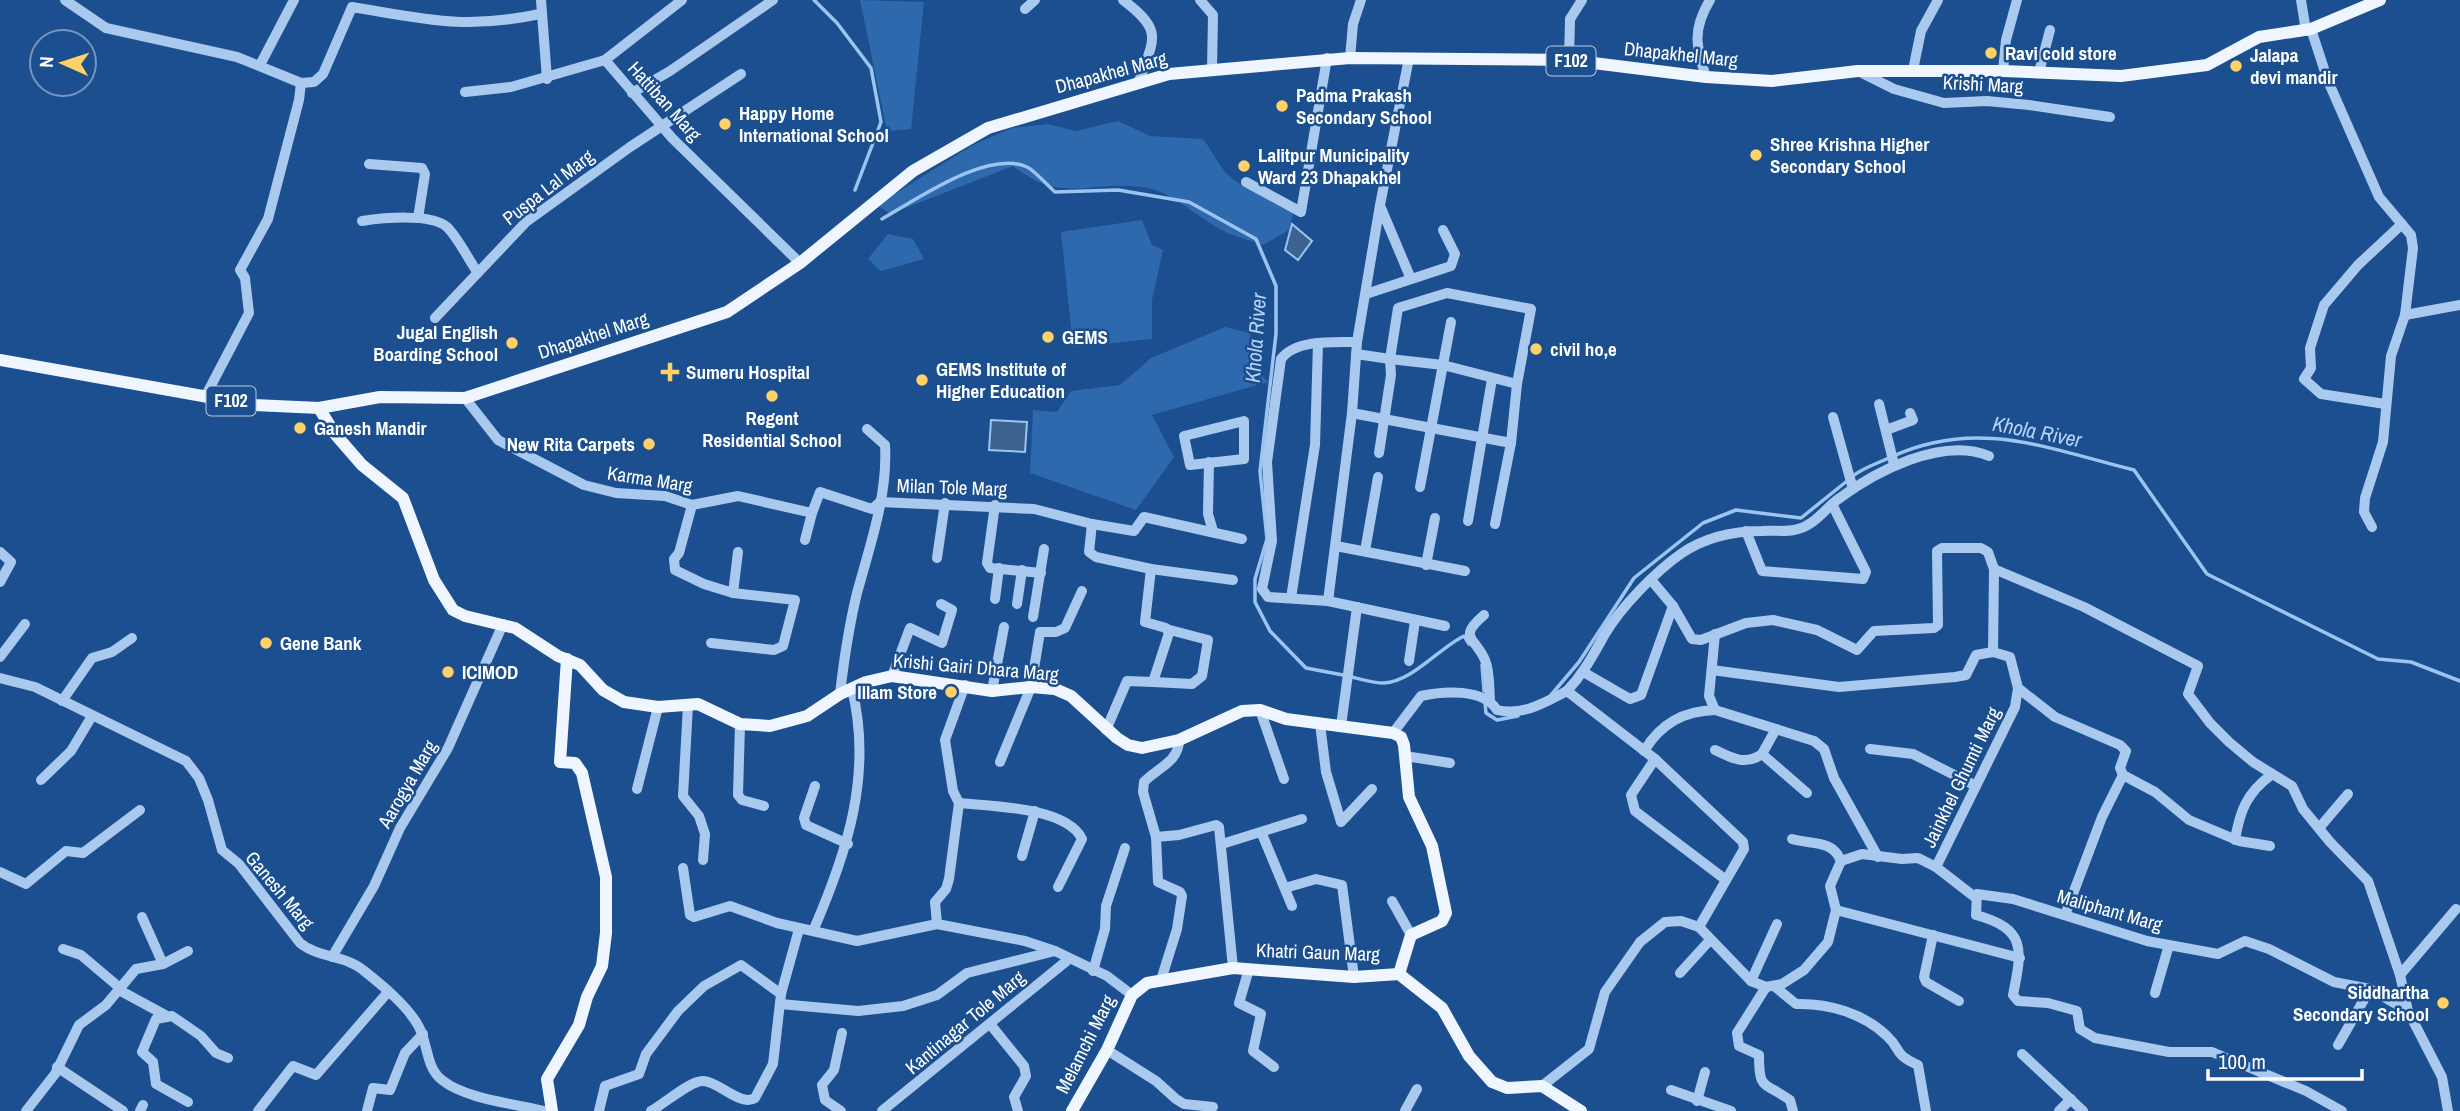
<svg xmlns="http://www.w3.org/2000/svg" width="2460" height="1111" font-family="'Archivo Narrow',sans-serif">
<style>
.green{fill:#2e69ad}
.water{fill:#3c6290;stroke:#9cc4f0;stroke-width:2}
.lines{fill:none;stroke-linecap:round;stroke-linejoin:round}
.stream{stroke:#9cc4f0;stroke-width:3.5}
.minor{stroke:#a9c9ee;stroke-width:10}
.major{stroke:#f0f6ff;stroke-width:12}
.poi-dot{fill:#ffd166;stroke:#1b4f8f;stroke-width:2.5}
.labels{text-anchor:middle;stroke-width:5;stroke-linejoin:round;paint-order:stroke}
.shield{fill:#1b4f8f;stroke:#bbcadd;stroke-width:2}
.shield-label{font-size:18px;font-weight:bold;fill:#fff}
.poi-label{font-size:19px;font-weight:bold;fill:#fff;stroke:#1b4f8f;text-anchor:start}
.street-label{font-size:19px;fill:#fff;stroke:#1b4f8f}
.water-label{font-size:21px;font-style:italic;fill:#b5d3f5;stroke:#1b4f8f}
</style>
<rect width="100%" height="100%" fill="#1b4f8f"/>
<g class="green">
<polygon points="860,0 924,2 911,129 887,131"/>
<path d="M1118,121L1150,136L1203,139C1212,150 1218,165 1228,175C1247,194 1277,192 1293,214L1289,230L1263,245C1250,240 1234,237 1222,230C1196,217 1173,191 1142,187C1087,180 1063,205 1013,166L890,214L877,205L973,145L1012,128L1048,124L1076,131Z"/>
<polygon points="1142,220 1152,245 1163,250 1152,300 1152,339 1073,347 1061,232"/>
<polygon points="888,234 913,239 924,259 881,271 868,259"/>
<polygon points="1225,327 1250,333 1249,363 1268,382 1152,415 1174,457 1136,510 1030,473 1033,410 1057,412 1071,391 1120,385 1151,358"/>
</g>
<g class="water">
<polygon points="1292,224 1312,241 1298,260 1285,250"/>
<polygon points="991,420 1027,422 1025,452 989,450"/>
</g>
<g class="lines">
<g class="stream">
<polyline points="814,0 837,23 871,68 881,122 855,190"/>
<path d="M882,219C916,200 988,149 1027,167C1034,170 1048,186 1055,192L1118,190L1189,202L1256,239L1276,286V334L1260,471L1267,539L1255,579V602L1270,631L1306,668L1343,675"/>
<path d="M1853,476C1864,467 1879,463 1891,457C1978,417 2048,449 2134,470L2207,574L2378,659L2411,662L2460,681"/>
<polyline points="1482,665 1484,691"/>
<path d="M1351,677C1361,679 1373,683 1384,683C1412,682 1439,648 1464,636L1469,644"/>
<polyline points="1551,695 1579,662 1634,578 1703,523 1736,510 1801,518 1847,481"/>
<polyline points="1485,703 1486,713 1497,720 1518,716"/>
</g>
<g class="minor">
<polyline points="65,0 106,28 237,57 301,83"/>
<polyline points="541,0 547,79"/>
<path d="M1123,0C1164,31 1154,38 1139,81"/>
<polyline points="1200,0 1213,15 1212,70"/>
<polyline points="2301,0 2306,31"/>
<polyline points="1025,9 1035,0"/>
<polyline points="2311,29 2328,81 2379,197 2411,235 2413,248 2405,315 2391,356 2383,442 2365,498 2364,512 2372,527"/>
<polyline points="1350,58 1353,24 1361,0"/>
<polyline points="605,60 672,138 800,263"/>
<polyline points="1569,60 1570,19 1582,0"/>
<polyline points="260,65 294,0"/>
<polyline points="1913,70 1921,31 1938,0"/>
<polyline points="2003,71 2006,40 2017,0"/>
<polyline points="1860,72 1894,89 1944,103 1987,101 2029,105 2110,117"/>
<polyline points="2039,72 2050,30"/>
<path d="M1706,77C1696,46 1692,30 1710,0"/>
<path d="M301,83L314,82L323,74L352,7C426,19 464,30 540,14"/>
<polyline points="465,92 511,87 605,60 682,0"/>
<polyline points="632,93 670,71 773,0"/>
<polyline points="369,164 422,168 425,174 418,218"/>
<polyline points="1246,182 1301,212 1327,58"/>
<polyline points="1381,208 1411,279"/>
<path d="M362,221C382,218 431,213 447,227C459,239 468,259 478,273"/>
<polyline points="1366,294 1451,266 1455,254 1443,230"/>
<polyline points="2405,315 2460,305"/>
<polyline points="435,318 526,222 630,147 741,74"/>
<path d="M1357,342C1335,342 1296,339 1281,359L1267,462L1272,541L1262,589L1268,597L1328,601L1445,626"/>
<polyline points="1356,354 1390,359 1391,375 1379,453"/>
<polyline points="205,397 249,313 245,278 240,270 268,219 299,100 301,83"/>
<polyline points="465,398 498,440 584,485 616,493 665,496 692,505 738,496 812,513 820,492 872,509 880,502"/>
<polyline points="1879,404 1894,464"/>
<polyline points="2385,404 2321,394 2304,379 2311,368 2310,348 2324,305 2358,265 2402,224"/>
<polyline points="1352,413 1511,443 1495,524"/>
<polyline points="1833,417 1853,489"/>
<polygon points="1244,421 1244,459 1190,465 1184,436"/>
<polyline points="1886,430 1913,420 1910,413"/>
<polyline points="1511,443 1517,384 1531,309 1447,293 1398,308 1390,359 1443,365 1517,384"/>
<polyline points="1209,462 1208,514 1213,531"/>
<polyline points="1420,487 1451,322"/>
<polyline points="880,502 1034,509 1092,524 1134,531 1144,517 1242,539"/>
<polyline points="692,505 679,553 674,559 675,570 704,584 733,593 738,552"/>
<polyline points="995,505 987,563 990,568 1041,573"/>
<polyline points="1468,521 1492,379"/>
<polyline points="1092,524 1089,552 1096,557 1151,569 1233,580"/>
<polyline points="1746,531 1762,571 1863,579 1866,572 1832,504"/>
<polyline points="805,540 812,513"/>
<polyline points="1336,546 1465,571"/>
<polyline points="1365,551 1378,477"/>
<polyline points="0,552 11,562 0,582"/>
<polyline points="937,558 945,503"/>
<polyline points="1426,565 1435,518"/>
<polyline points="1994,569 2084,607 2198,666 2188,694 2210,723 2229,742 2253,762 2292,786 2303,809 2330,842 2368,881 2400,975 2408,1011 2442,1077 2448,1111"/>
<polyline points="1652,581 1673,606 1692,639 1701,640 1746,623 1773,620 1817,630 1857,650 1874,631 1934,628 1938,625 1937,551 1942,548 1981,548 1988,552 1994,569 1993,652 2010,657 2018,688 2015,707 1936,867"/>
<polyline points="1291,598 1315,445 1318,343"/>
<polyline points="995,599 999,568"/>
<polyline points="1328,601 1352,413 1357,342 1380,205 1409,58"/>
<polyline points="1017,604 1022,570"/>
<path d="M1484,615C1457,638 1475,637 1485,660C1490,671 1489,688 1490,700"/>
<polyline points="1033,617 1044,549"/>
<polyline points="1715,634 1709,696 1715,710 1814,741 1824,749 1834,778 1878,857"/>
<polyline points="711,643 774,650 783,646 795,600 733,593"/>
<polyline points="0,657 25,624"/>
<polyline points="1409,661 1415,621"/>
<polyline points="1712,670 1839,687 1955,677 1966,675 1976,655 1993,652"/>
<polyline points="1585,673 1630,699 1641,695 1673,606"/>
<polyline points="892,676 910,628 942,643 952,610 941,604"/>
<path d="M0,678L35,687L186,761L199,778L208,800L222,850L239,864L300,943C318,958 345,955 363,970C382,985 408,1006 419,1027C428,1044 426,1068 442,1080C465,1099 516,1104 544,1111"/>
<polyline points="1153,682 1192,684 1202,676 1208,640 1170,630"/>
<polyline points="2018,688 2055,717 2120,745 2126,751 2120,768 2123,775 2155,792 2189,820 2239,841 2270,846"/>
<polyline points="992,691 1004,627"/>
<path d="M1567,691C1584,673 1593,655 1605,634C1621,607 1656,571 1682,553C1706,537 1734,531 1762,531C1773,530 1784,532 1794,530C1813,527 1823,511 1837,500C1874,472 1942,436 1989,456"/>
<path d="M840,694C844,659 849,626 857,593C870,545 888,495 885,445L867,429"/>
<polyline points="62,701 92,658 112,652 132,638"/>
<polyline points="688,705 683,796 699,816 705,834 703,860"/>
<polyline points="1260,710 1284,779"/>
<polyline points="740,724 738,795 742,800 764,806"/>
<polyline points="1320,724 1326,772 1341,822 1372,789"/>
<polyline points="1341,726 1357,607"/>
<polyline points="1776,729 1762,754 1807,793"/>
<polyline points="1106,730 1127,681 1153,682 1169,633 1166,628 1145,622 1151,569"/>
<path d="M1393,733L1421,696C1443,691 1483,688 1497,710C1523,716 1544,703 1567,691L1655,759L1743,842L1744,849L1699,927"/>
<polyline points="1870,749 1913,754 1976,786"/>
<path d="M1715,750C1731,758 1746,766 1762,754"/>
<path d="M1644,751C1661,723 1684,711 1715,710"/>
<polyline points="1405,756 1450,763"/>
<polyline points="1655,759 1631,795 1635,811 1726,880"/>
<polyline points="1000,762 1031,687 1040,632 1056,632 1065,628 1082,591"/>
<polyline points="41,780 71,751 92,716"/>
<polyline points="815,786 804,818 806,825 848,844"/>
<polyline points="637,789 658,707"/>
<path d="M959,803C990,806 1067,807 1082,839L1058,887"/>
<polyline points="2320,827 2348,794"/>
<polyline points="1262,834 1292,906"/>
<polyline points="1156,837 1179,835 1216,825 1219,827 1233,968"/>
<path d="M1792,839C1812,845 1832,839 1841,861"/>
<path d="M2235,840C2240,810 2247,793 2271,775"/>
<polyline points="1222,844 1302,819"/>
<polyline points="1022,856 1035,811"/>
<polyline points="1841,861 1862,854 1902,859 1918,858 1936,867 1976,898"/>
<polyline points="683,868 690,915 694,917 730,906 777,923 857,941 937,924 1025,941 1055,951"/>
<polyline points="0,872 26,884 66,851 83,853 140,810"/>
<polyline points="1285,888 1316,879 1342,885 1354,977"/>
<polyline points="1392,901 1411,935"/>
<polyline points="1836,910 2020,958"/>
<polyline points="2065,915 2102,817 2123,775"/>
<polyline points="142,917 163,964"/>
<polyline points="937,924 935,902 946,889 949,879 959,803 953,791 945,740 965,685"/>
<path d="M813,931C847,853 873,774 852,689"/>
<polyline points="1933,935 1924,977 1926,982 1959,1001"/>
<polyline points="63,949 81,955 120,988"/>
<polyline points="332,957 374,886 400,828 448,748 503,624"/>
<polyline points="1249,969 1239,1003 1261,1014 1253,1051 1274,1067"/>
<polyline points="1093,971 1105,929 1106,906 1125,848"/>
<polyline points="1680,973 1710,940"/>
<polyline points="2400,975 2456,909"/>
<path d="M1161,980L1177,929L1182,896L1180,892L1158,882L1156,837L1143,792L1144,782C1157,768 1179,762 1179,740"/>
<polyline points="1751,981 1777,924"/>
<path d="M1774,986L1796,1004C1828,1003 1863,1013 1887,1036C1902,1050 1893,1054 1918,1065L1926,1111"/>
<path d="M1766,987L1737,1033L1739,1046L1759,1055C1759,1091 1763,1081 1790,1100L1793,1111"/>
<polyline points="119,990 165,1015"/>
<polyline points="2155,993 2169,945"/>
<polyline points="781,994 799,929"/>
<polyline points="780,1004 858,1011 903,1006 937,995 967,973 1055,951 1107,976 1132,995"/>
<polyline points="990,1024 1024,1066 1026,1076 1014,1097 1018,1111"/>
<polyline points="2338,1045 2370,989"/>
<polyline points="1107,1050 1156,1081 1176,1099 1184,1104 1213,1107"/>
<polyline points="2022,1054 2083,1111"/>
<polyline points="57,1067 123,1111"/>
<polyline points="1542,1086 1589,1049 1605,992 1640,942 1665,922 1681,921 1699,927 1751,981 1766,987 1782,984 1804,970 1828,942 1836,910 1830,886 1841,861"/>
<polyline points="1671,1090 1731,1111"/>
<polyline points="1697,1101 1705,1072"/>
<polyline points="188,1102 156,1084 153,1062 142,1052 156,1019 172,1016 201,1036 216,1053 228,1058"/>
<polyline points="26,1111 55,1074 79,1025 106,1005 136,969 163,964 188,951"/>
<polyline points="140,1111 143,1105"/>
<polyline points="258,1111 293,1066 316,1075 388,992"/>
<polyline points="367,1111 373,1088 390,1090 405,1053 423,1034"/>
<path d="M599,1111L605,1086L639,1074L646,1054L678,1011L704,986L741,965L781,994L773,1064L755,1098C741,1107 719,1082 704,1081C692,1079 664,1104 651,1111"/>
<polyline points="841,1111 825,1100 822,1085 834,1070 842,1033"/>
<polyline points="882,1111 1069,959"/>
<polyline points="1405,1111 1417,1089"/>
<polyline points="2059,1111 2071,1099"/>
<path d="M2342,1111L2306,1091L2212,1052H2169L2095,1038L2080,1029L2077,1011L2048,1003L2018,1001L2013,995C2022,950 2027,929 1976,915L1977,894L2013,899L2147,941L2218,954L2245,941L2269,949L2334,982L2370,989L2408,1011"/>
</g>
<g class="major">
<polyline points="0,360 253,405 319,408 380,397 465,398 727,312 800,263 913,171 988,128 1169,74 1350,58 1569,60 1706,77 1772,81 1858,71 2003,71 2121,76 2207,65 2259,37 2311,29 2380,0"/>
<polyline points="319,408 335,434 362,465 403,498 434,580 453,610 465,616 515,628 558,656 580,665 603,690 624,702 658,707 698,704 740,724 770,726 807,716 840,694 866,682 892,676 992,691 1031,687 1055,689 1071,696 1117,738 1128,745 1142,748 1179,740 1242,711 1260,710 1286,719 1393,733 1401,737 1404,745 1409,797 1432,846 1446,913 1442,921 1411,935 1399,974"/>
<polyline points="552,1111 547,1079 579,1025 587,997 602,966 606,933 606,877 582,773 575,763 560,762 567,659"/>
<polyline points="1072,1111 1107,1050 1132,995 1147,983 1233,968 1354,977 1399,974 1442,1008 1469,1056 1492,1082 1507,1088 1542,1086 1581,1111"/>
</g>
</g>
<g class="poi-dot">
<circle cx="1991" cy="53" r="7"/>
<circle cx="2236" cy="66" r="7"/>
<circle cx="1282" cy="106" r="7"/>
<circle cx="725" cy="124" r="7"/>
<circle cx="1756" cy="155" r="7"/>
<circle cx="1244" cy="166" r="7"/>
<circle cx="1048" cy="337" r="7"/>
<circle cx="512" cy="343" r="7"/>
<circle cx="1536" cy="349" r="7"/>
<path d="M666.5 361.5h7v7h7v7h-7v7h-7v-7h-7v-7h7z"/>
<circle cx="922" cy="380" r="7"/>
<circle cx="772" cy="396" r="7"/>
<circle cx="300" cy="428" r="7"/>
<circle cx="649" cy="444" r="7"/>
<circle cx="266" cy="643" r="7"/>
<circle cx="448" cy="672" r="7"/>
<circle cx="951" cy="692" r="7"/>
<circle cx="2443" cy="1003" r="7"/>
</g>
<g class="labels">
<g class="shield">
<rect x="1546.5" y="46.5" width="49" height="29" rx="5"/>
<rect x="206.5" y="386.5" width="49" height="29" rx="5"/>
</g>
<g class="shield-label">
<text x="1571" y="67">F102</text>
<text x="231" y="407">F102</text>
</g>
<g class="poi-label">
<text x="2005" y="60">Ravi cold store</text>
<text x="2250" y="62">Jalapa<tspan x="2250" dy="22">devi mandir</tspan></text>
<text x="1296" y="102">Padma Prakash<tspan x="1296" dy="22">Secondary School</tspan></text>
<text x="739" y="120">Happy Home<tspan x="739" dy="22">International School</tspan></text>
<text x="1770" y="151">Shree Krishna Higher<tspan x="1770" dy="22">Secondary School</tspan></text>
<text x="1258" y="162">Lalitpur Municipality<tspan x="1258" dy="22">Ward 23 Dhapakhel</tspan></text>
<text x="498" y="339" text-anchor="end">Jugal English<tspan x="498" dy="22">Boarding School</tspan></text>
<text x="1062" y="344">GEMS</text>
<text x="1550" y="356">civil ho,e</text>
<text x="936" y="376">GEMS Institute of<tspan x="936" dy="22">Higher Education</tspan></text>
<text x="686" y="379">Sumeru Hospital</text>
<text x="772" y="425" text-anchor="middle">Regent<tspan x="772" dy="22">Residential School</tspan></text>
<text x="314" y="435">Ganesh Mandir</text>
<text x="635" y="451" text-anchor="end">New Rita Carpets</text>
<text x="280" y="650">Gene Bank</text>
<text x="462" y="679">ICIMOD</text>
<text x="937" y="699" text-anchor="end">Illam Store</text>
<text x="2429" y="999" text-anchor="end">Siddhartha<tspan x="2429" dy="22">Secondary School</tspan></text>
</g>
<g class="street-label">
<text transform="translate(1681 54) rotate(6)" y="7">Dhapakhel Marg</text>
<text transform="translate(1111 72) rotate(-15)" y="7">Dhapakhel Marg</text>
<text transform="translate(1983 84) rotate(3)" y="7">Krishi Marg</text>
<text transform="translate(665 101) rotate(48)" y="7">Hattiban Marg</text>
<text transform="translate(548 187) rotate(-38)" y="7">Puspa Lal Marg</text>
<text transform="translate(593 335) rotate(-18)" y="7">Dhapakhel Marg</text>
<text transform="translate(650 479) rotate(9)" y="7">Karma Marg</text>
<text transform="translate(952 487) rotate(2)" y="7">Milan Tole Marg</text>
<text transform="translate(976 667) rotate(5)" y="7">Krishi Gairi Dhara Marg</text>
<text transform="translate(1961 777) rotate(-64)" y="7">Jainkhel Ghumti Marg</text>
<text transform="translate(407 784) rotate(-60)" y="7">Aarogya Marg</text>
<text transform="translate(280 890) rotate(50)" y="7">Ganesh Marg</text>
<text transform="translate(2110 910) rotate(16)" y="7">Maliphant Marg</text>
<text transform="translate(1318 952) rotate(2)" y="7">Khatri Gaun Marg</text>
<text transform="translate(965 1022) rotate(-40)" y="7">Kantinagar Tole Marg</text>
<text transform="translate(1085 1044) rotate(-63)" y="7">Melamchi Marg</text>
</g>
<g class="water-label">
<text transform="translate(1256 338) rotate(-86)" y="7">Khola River</text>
<text transform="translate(2037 432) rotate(11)" y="7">Khola River</text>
</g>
</g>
<g transform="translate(63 63) rotate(273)"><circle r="33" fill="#1b4f8f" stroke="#7695bc" stroke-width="2"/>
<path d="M0-5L12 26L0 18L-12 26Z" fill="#ffd166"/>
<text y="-10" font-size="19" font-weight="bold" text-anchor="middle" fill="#ffffff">N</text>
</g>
<path d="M2208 1069v10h154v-10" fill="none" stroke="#ffffff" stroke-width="3.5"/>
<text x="2218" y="1069" font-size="21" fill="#ffffff" stroke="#1b4f8f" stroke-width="5" paint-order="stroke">100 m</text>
</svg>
